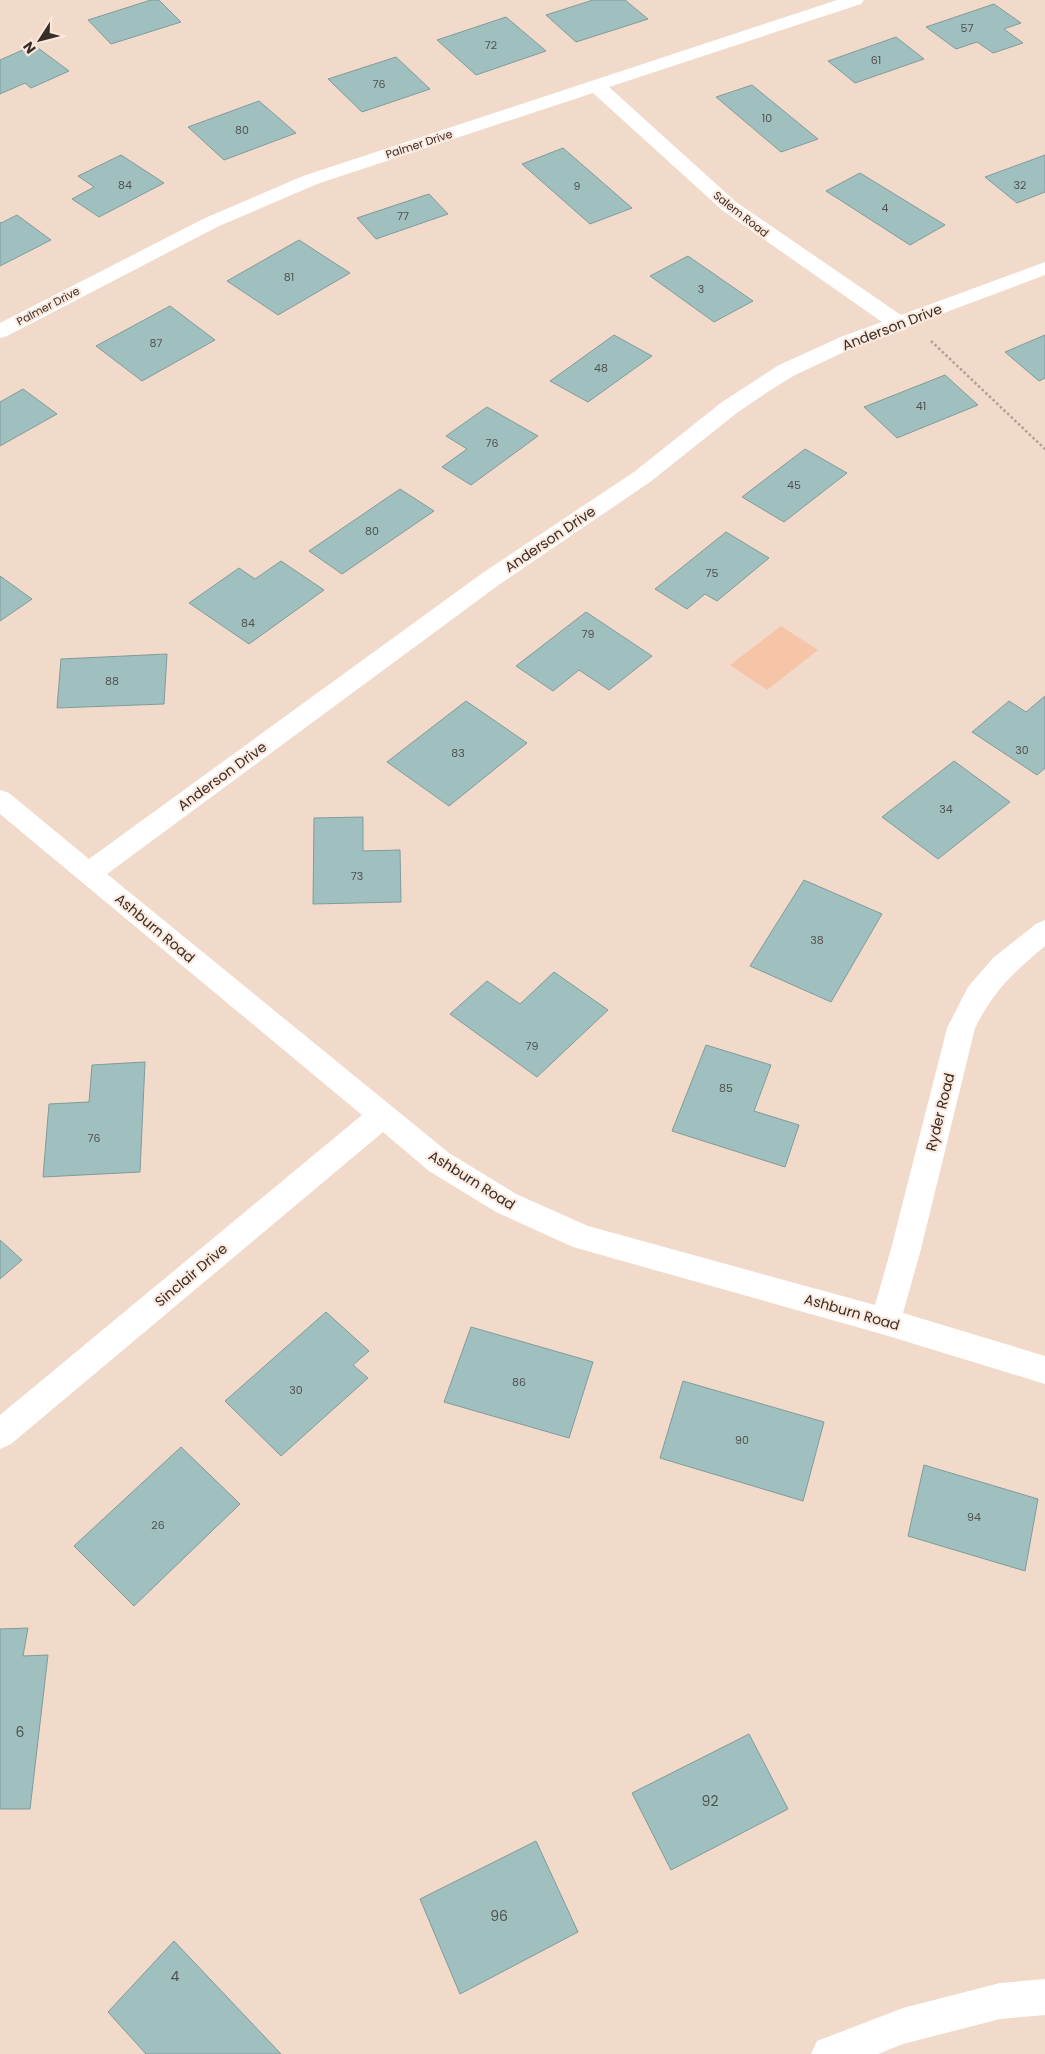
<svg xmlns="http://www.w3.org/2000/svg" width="1045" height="2054" font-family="Poppins,sans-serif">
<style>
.green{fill:#f6c5a7}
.building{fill:#a0bfbf;stroke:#7e9c9b}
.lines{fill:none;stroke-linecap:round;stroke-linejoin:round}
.path{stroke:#b19e92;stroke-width:2.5;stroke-dasharray:2.5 2.5;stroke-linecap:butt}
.minor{fill:#fff;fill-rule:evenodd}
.labels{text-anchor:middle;stroke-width:4;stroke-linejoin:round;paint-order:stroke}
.number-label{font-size:11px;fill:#51524e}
.far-street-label{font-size:11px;fill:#372e28;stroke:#fce8dc}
.street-label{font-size:14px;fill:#372e28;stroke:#fce8dc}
.near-number-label{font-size:14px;fill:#51524e}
</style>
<rect width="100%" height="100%" fill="#f2dacb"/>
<polygon class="green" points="781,626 818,650 767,690 730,665"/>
<g class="building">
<polygon points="151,0 159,0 181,22 111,44 88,20"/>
<polygon points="593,0 625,0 648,19 576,42 546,15"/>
<polygon points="994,4 1021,23 1004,29 1023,43 993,53 977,42 956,49 926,27"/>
<polygon points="506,17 546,51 476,75 437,40"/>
<polygon points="896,37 924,59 855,83 828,61"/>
<polygon points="34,45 69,71 31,88 25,83 0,94 0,60"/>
<polygon points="396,57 430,89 362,112 328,79"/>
<polygon points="752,85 818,139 781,152 716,97"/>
<polygon points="259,101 296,133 224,160 188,127"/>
<polygon points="563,148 632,208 590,224 522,164"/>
<polygon points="121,155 164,183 99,217 72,199 94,187 78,176"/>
<polygon points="1045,155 1045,192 1017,203 985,177"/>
<polygon points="860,173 945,225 910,245 826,191"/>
<polygon points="429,194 448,214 376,239 357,218"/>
<polygon points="17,215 51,240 0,266 0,222 1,223"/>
<polygon points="299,240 350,273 278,315 227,281"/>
<polygon points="688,256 753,301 714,322 650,276"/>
<polygon points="170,306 215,340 142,381 96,346"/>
<polygon points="614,335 652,356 588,402 550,381"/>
<polygon points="1045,335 1045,378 1039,381 1005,352"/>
<polygon points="945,375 978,405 897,438 864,407"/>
<polygon points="23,389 57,414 0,446 0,402"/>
<polygon points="487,407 538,436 471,485 442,467 467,449 446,436"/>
<polygon points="805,449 847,473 784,522 742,497"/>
<polygon points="400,489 434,511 342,574 309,551"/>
<polygon points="726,532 769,558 717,601 705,594 687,609 655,589"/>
<polygon points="281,561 324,590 249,644 189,603 239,568 255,579"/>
<polygon points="0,576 32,599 0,621"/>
<polygon points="586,612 652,656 609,690 579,670 553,691 516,666"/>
<polygon points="167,654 164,704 57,708 61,659"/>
<polygon points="1045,696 1045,768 1037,775 972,732 1009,701 1026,712"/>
<polygon points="466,701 527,743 449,806 387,762"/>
<polygon points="954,761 1010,802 938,859 882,817"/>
<polygon points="363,817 363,851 400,850 401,902 313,904 314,818"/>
<polygon points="804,880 882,914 831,1002 750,966"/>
<polygon points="554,972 608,1010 537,1077 450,1014 487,981 520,1004"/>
<polygon points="706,1045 771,1065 754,1111 799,1125 785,1167 672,1131"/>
<polygon points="145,1062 140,1172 43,1177 49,1104 89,1102 92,1065"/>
<polygon points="0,1240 22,1260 0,1279"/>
<polygon points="326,1312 369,1351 353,1365 368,1378 281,1456 225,1401"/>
<polygon points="471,1327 593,1362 569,1438 444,1402"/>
<polygon points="683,1381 824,1422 803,1501 660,1458"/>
<polygon points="181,1447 240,1504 134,1606 74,1546"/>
<polygon points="924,1465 1038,1499 1025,1571 908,1536"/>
<polygon points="28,1628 23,1656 48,1655 30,1809 0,1809 0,1629"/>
<polygon points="749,1734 788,1809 671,1870 632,1793"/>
<polygon points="536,1841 578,1932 460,1994 420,1899"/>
<polygon points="174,1941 281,2054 146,2054 108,2012"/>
</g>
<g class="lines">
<polyline class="path" points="931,341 1045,449"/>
<g class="minor">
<path d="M837,0H864L861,4L609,87L736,202L901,315L1045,262V275L909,326L907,329L857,346L795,375L769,391L738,412L650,482L500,584L107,874L449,1153L516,1194L588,1226L875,1305L891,1249L947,1028L968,987L993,958L1036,924L1045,920V946C1013,973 994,990 975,1028L921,1249L903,1313L1045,1356V1384L885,1335L573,1247L496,1212L429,1171L383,1132L11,1444L0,1449V1415L362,1115L0,814V790L9,793L89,859L484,572L634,472L722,402L779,365L843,336L882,322L722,210L593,93L317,184L219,226L7,336L0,338V323L205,218L303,176Z"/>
<polygon points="1045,1979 1045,2015 1000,2019 903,2044 878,2054 811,2054 817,2041 903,2008 1000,1983"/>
</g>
</g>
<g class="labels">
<g class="number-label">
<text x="967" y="32">57</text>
<text x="491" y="49">72</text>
<text x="876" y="64">61</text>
<text x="379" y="88">76</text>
<text x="767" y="122">10</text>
<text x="242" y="134">80</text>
<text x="125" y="189">84</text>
<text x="1020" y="189">32</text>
<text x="577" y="190">9</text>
<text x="885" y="212">4</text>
<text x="403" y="220">77</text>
<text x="289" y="281">81</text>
<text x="701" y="293">3</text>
<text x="156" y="347">87</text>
<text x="601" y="372">48</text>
<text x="921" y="410">41</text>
<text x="492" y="447">76</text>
<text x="794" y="489">45</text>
<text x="372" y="535">80</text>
<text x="712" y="577">75</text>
<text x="248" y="627">84</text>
<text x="588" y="638">79</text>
<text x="112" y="685">88</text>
<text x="1022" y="754">30</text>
<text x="458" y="757">83</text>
<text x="946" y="813">34</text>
<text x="357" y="880">73</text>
<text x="817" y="944">38</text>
<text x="532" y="1050">79</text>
<text x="726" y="1092">85</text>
<text x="94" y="1142">76</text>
<text x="519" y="1386">86</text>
<text x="296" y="1394">30</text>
<text x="742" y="1444">90</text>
<text x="974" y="1521">94</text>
<text x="158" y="1529">26</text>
</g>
<g class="far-street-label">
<text transform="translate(419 144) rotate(-18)" y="4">Palmer Drive</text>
<text transform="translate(741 214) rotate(38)" y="4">Salem Road</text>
<text transform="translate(48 306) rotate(-28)" y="4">Palmer Drive</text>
</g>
<g class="street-label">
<text transform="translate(892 327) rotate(-21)" y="5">Anderson Drive</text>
<text transform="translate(550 539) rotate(-34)" y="5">Anderson Drive</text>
<text transform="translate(222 776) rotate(-36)" y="5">Anderson Drive</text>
<text transform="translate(155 928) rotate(40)" y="5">Ashburn Road</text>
<text transform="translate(940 1112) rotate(-76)" y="5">Ryder Road</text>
<text transform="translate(472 1180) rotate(32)" y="5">Ashburn Road</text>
<text transform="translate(191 1275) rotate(-40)" y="5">Sinclair Drive</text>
<text transform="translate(852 1312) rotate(16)" y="5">Ashburn Road</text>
</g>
<g class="near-number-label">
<text x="20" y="1737">6</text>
<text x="710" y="1806">92</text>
<text x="499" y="1921">96</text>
<text x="175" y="1981">4</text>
</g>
</g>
<g transform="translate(40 40) rotate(234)" stroke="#fce8dc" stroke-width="4" paint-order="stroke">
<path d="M0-4L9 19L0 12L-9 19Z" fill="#372e28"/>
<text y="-8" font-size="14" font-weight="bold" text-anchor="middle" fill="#372e28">N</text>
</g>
</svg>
